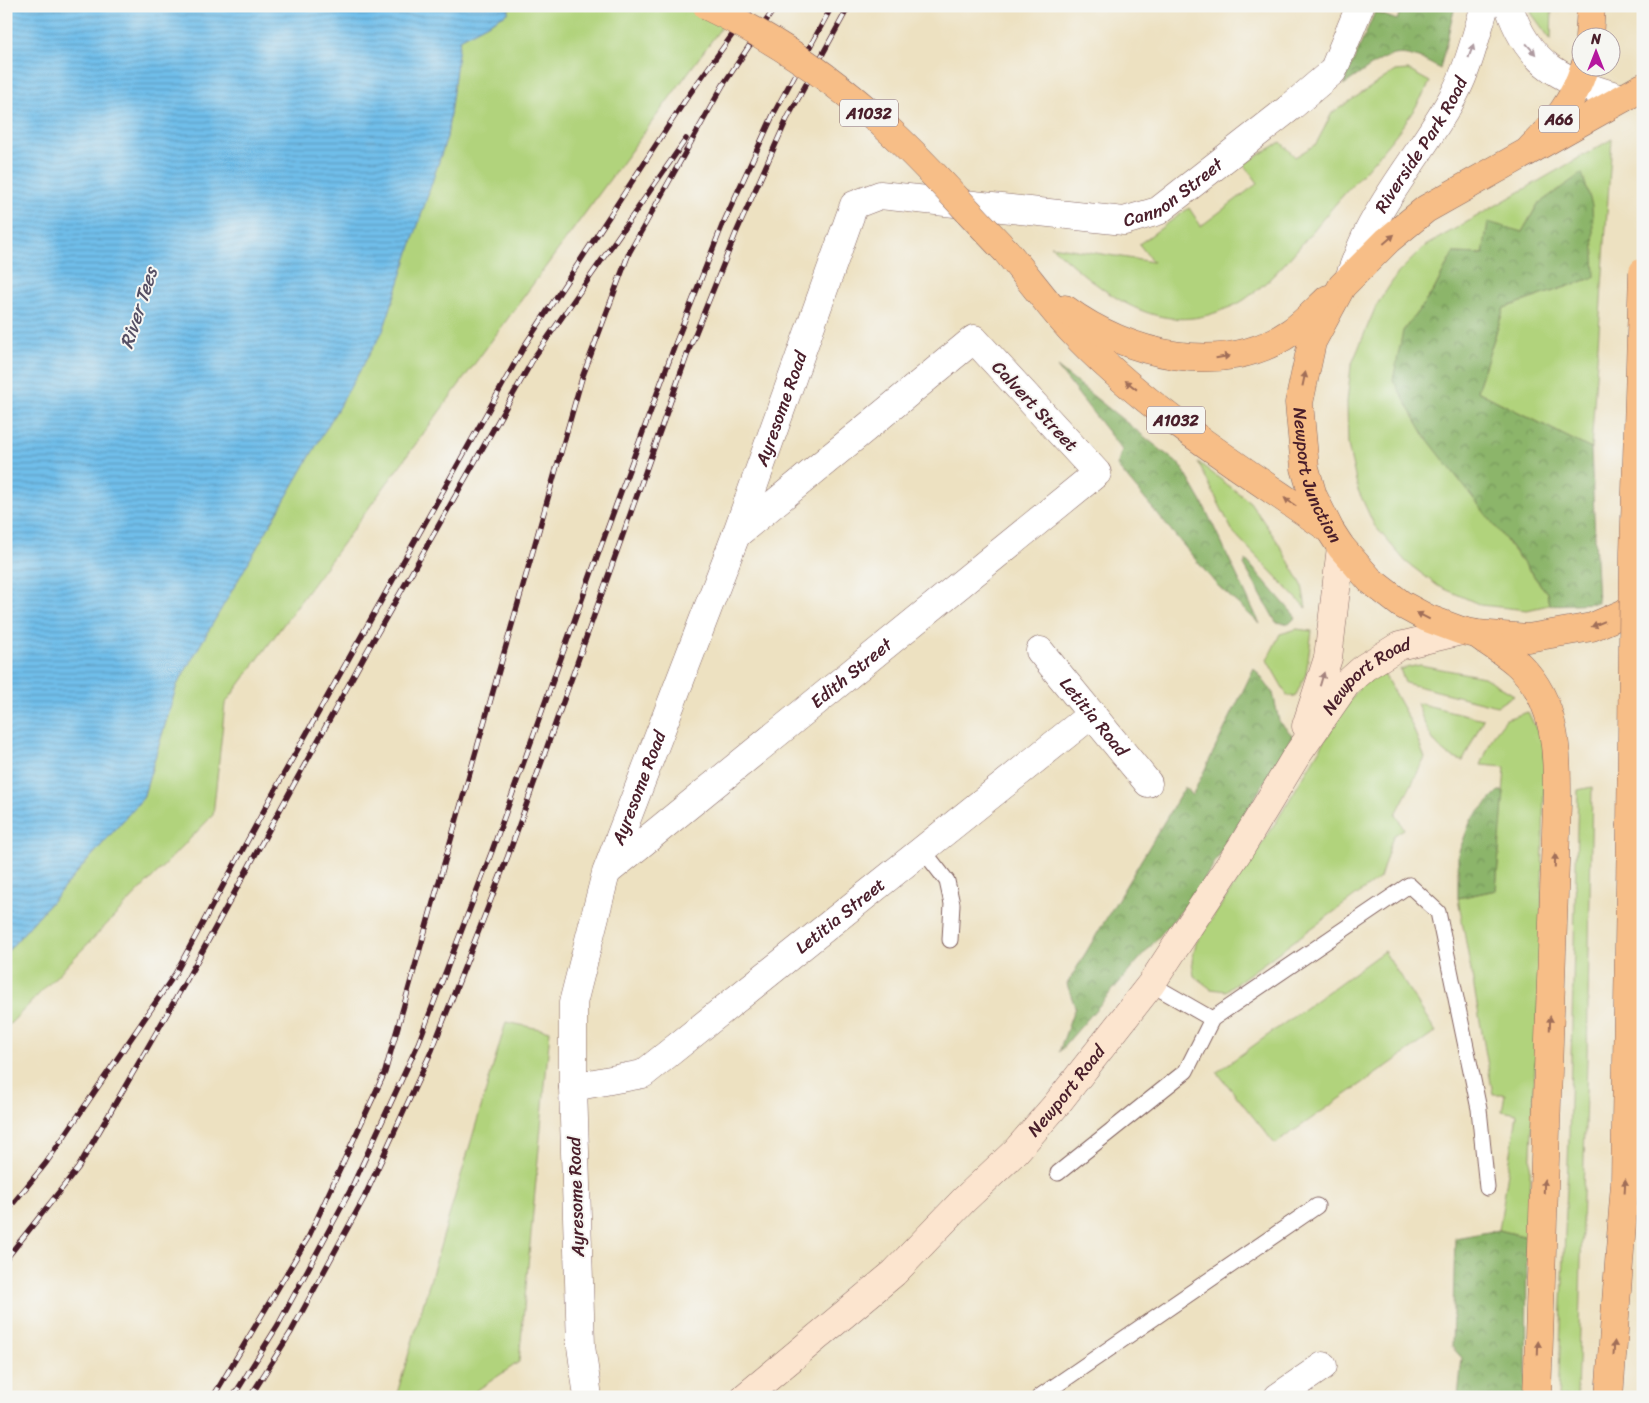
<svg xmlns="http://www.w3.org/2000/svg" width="1649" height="1403" font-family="Sriracha,sans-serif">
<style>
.green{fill:#b1d37b;stroke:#7e7953}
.forest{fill:url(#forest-crowns);stroke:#6b6a4b}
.water{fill:url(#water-rules);stroke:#5d6e8a}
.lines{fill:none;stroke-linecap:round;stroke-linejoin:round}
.service-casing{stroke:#836360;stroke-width:17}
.minor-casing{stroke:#836360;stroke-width:29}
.tertiary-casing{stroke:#836360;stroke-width:29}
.secondary-casing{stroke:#836360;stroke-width:29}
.primary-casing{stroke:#836360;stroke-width:29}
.trunk-casing{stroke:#836360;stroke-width:29}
.service{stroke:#fff;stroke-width:15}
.minor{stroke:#fff;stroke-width:28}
.tertiary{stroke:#fff;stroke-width:28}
.secondary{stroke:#fce5cf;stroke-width:28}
.primary{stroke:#f7be87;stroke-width:28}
.trunk{stroke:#f7be87;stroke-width:28}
.rail-casing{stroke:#4a1f2b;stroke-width:5.5}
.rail{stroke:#f6f6f2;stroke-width:4;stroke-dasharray:11;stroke-linecap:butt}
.primary-bridge-casing{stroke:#836360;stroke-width:29;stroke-linecap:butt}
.trunk-bridge-casing{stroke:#836360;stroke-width:29;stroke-linecap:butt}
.primary-bridge{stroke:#f7be87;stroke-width:28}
.trunk-bridge{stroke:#f7be87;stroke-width:28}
.oneway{fill:#ae9aa0}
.oneway2{fill:#a06e59}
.oneway3{fill:#a3827d}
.labels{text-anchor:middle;stroke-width:4;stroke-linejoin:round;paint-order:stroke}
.shield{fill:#f6f6f2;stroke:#7e6067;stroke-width:1}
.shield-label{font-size:16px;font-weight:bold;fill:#4a1f2b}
.street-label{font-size:18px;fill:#4a1f2b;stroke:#f6f6f2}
.water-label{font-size:19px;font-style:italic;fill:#554f64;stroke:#f6f6f2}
</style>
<defs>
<pattern id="forest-crowns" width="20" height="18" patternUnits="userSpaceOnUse" patternTransform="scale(1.25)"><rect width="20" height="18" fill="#8cb56b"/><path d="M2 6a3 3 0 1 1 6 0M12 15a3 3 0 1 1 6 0" fill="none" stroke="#749358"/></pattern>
<pattern id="water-rules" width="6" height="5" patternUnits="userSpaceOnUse" patternTransform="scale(1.25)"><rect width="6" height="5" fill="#70beea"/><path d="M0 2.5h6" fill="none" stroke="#5e9abe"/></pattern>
</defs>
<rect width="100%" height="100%" fill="#f6f6f2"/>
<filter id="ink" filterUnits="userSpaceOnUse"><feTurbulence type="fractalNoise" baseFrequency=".02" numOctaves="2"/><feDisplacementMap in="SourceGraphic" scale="10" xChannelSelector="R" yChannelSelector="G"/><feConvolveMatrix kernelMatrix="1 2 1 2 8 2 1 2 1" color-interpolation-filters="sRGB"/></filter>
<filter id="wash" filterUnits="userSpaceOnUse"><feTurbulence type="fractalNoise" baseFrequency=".0096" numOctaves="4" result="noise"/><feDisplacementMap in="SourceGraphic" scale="20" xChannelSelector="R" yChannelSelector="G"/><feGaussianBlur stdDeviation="1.12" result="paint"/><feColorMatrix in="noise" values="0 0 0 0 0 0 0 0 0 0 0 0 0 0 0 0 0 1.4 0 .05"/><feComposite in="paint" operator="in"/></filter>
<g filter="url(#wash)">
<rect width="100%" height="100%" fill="#ede1c1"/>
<g class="green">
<polygon points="510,6 737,6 225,704 213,815 6,1028 6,953 143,798 177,685 447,137 459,39 508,13"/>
<polygon points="1530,6 1552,6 1551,40 1532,14"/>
<path d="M1408,70L1430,82C1406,130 1367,167 1333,207C1305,239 1279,276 1244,300C1237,305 1227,308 1220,311C1153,338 1098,288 1051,246L1153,262L1139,244L1189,208L1201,226L1258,183L1244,164L1281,142L1295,157L1316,144L1332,113L1395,71Z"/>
<polygon points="1612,139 1591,449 1477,391 1504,308 1595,277 1538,204 1522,232 1483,254 1453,253 1434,290 1403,331 1508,544 1547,593 1549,605 1527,610 1481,605 1438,586 1406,562 1374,525 1358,490 1348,445 1347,402 1351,366 1376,306 1398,273 1425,246"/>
<polygon points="1198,462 1250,502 1277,541 1302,585 1306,608 1233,532"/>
<polygon points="1297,629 1312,631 1306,674 1295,697 1287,695 1267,660 1280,634"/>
<polygon points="1420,665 1484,677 1514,695 1497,706 1405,683 1400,669"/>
<polygon points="1384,674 1411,723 1425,758 1396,814 1404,829 1393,836 1380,878 1226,991 1211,989 1194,976 1192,961 1196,943 1273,827 1342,712 1361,685"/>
<path d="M1417,703L1483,719L1463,761C1435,755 1425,727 1417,703Z"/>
<polygon points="1528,712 1545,747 1541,943 1527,1237 1499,1230 1517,1114 1502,1111 1505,1094 1493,1094 1458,898 1496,890 1505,767 1481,765 1493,736 1506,719"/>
<polygon points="1592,787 1587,1059 1577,1397 1558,1397 1569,1138 1578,790"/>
<polygon points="1384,951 1436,1032 1275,1144 1217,1072"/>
<polygon points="506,1022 550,1031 519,1362 467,1397 396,1397"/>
</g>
<g class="forest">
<path d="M1402,6H1455L1440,69C1392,40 1385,59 1343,85L1375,12L1397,20Z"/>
<polygon points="1582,173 1592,205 1595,277 1504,308 1477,391 1591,449 1598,603 1549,605 1547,593 1425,436 1393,380 1403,331 1434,290 1453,253 1483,254 1488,222 1522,232 1538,204"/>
<polygon points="1057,367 1181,466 1203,504 1260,624 1216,584 1117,466 1122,450"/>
<polygon points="1246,560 1296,617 1289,624 1276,622 1244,565"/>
<polygon points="1254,668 1273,693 1279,721 1293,736 1194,896 1059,1052 1075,1007 1067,984 1185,787 1192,796"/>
<polygon points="1499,791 1504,791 1496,890 1458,898 1458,854 1471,820"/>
<polygon points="1499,1230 1527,1237 1526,1397 1458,1397 1462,1358 1452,1347 1455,1238"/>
</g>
<polygon class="water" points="6,6 510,6 508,13 460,39 447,137 383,331 177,685 143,798 6,953"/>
</g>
<g filter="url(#ink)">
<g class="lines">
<defs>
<g id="service">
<polyline points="923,850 947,881 952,904 950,940"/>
<polyline points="1151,984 1212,1019"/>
<polyline points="1058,1173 1186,1071 1212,1019 1409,885 1438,912 1479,1109 1487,1188"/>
<polyline points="1039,1397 1317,1206"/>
</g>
<g id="minor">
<path id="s1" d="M1040,651L1148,783"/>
<path id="s2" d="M607,872L1097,473L974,339L736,535"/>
<path id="s3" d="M573,1087L643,1074L1092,714"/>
<path id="s4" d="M588,1397L581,1346L573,1087V1003L606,873L736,535L854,205L880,195L1124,221L1158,211L1292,106L1333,71L1360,6"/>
<polyline points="1278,1397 1323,1366"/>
</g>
<g id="tertiary">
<path d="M1509,6C1528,67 1566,82 1623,98"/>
<path id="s5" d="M1349,278C1355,263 1360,247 1368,232C1393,183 1429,142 1455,93C1469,66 1476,35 1485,6"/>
</g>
<g id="secondary">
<polyline points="1306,726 1328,658 1341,547"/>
<path id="s6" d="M745,1397L894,1273L964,1200L1016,1151L1056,1105L1151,984L1242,846L1295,758L1347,683L1365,667L1399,646L1462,631"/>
</g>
<g id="primary">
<path id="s7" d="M1643,87L1426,209L1388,240L1342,286L1312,342L1299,403L1305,468L1313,496L1330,530L1341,547L1370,580L1401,604L1427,618L1462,631L1477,634L1528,638L1592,627L1643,605"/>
<path d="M1006,251C1028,277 1048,305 1071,330C1142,407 1243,469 1329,529"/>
<path d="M1065,309C1127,355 1223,379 1291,332C1304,323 1316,310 1328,299"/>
</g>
<g id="trunk">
<polyline points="1589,38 1591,6"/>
<path d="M1531,148C1555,124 1574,101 1584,68"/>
<path d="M1477,634C1491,645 1508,654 1520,666C1558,704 1557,754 1557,803L1537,1397"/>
<polyline points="1609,1397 1625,1183 1631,827"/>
</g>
</defs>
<use href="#service" class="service-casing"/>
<use href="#minor" class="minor-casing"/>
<use href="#tertiary" class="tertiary-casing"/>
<use href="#secondary" class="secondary-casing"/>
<use href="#primary" class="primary-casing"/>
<use href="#trunk" class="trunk-casing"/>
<use href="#service" class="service"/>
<use href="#minor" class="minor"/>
<use href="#tertiary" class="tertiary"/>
<use href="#secondary" class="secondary"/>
<use href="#primary" class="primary"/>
<use href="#trunk" class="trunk"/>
<defs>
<g id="rail">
<polyline points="6,1212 46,1163 175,974 281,779 525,345 686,99 753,6"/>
<polyline points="6,1259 78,1168 186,981 366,653 535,356 686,139"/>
<polyline points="213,1397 309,1236 385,1072 582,378 629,253 723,85 776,6"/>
<polyline points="233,1397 278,1325 350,1191 418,1044 492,851 601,546 676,342 722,226 774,113 832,6"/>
<polyline points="250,1397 291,1332 364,1198 432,1050 508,856 690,347 736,233 787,119 849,6"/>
</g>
</defs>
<use href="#rail" class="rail-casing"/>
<use href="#rail" class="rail"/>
<defs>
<path id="primary-bridge" d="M707,6C774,38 838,82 892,133C932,170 968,212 1006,251"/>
<polyline id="trunk-bridge" points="1631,827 1634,552 1643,272"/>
</defs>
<use href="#primary-bridge" class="primary-bridge-casing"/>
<use href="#trunk-bridge" class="trunk-bridge-casing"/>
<use href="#primary-bridge" class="primary-bridge"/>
<use href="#trunk-bridge" class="trunk-bridge"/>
</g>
<defs><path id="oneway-solid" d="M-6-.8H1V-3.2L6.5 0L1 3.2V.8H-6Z" transform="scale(1.25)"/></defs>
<g class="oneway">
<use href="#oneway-solid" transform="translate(1531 49) rotate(49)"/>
<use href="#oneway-solid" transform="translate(1471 51) rotate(-70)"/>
</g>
<g class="oneway2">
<use href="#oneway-solid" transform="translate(1389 239) rotate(-41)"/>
<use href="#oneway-solid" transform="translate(1223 357) rotate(-9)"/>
<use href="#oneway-solid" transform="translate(1304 379) rotate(-78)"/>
<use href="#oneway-solid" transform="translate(1131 385) rotate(-142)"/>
<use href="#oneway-solid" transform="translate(1290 502) rotate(-145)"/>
<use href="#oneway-solid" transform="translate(1423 616) rotate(-153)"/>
<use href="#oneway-solid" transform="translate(1598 624) rotate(158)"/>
<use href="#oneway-solid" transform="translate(1555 861) rotate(-88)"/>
<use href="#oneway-solid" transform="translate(1550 1023) rotate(-88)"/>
<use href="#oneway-solid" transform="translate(1544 1186) rotate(-88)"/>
<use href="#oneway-solid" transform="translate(1625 1186) rotate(-87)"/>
<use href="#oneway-solid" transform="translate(1538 1348) rotate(-88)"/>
<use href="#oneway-solid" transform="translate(1614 1348) rotate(-86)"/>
</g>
<use class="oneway3" href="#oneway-solid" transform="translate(1322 679) rotate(-73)"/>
</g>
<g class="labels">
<g class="shield">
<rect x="840" y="99.5" width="58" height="27" rx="4"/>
<rect x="1539" y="105.5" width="40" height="27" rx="4"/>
<rect x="1147" y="406.5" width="58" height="27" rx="4"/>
</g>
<g class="shield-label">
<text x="869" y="119">A1032</text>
<text x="1559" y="125">A66</text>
<text x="1176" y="426">A1032</text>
</g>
<g class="street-label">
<text dy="6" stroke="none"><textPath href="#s5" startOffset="152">Riverside Park Road</textPath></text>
<text dy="6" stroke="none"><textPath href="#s4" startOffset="1572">Cannon Street</textPath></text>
<text transform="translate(1035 406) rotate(47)" y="6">Calvert Street</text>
<text dy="6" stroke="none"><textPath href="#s4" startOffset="1025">Ayresome Road</textPath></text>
<text dy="6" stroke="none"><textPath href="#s7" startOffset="564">Newport Junction</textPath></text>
<text dy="6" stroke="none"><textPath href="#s2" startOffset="315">Edith Street</textPath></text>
<text dy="6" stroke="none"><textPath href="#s6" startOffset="960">Newport Road</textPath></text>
<text dy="6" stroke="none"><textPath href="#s1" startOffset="85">Letitia Road</textPath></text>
<text dy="6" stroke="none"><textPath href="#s4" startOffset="620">Ayresome Road</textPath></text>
<text dy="6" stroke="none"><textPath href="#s3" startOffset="324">Letitia Street</textPath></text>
<text dy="6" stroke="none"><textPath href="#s6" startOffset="445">Newport Road</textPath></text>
<text transform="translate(576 1197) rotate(-92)" y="6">Ayresome Road</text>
</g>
<g class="water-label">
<text transform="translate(138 308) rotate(-72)" y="7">River Tees</text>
</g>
</g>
<rect width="1649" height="1403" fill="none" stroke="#f6f6f2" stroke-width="25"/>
<g transform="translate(1596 52)"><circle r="24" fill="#f6f6f2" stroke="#b1a0a2"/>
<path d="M0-4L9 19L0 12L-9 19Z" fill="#b5179e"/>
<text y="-8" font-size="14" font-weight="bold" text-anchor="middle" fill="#4a1f2b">N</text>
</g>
</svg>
